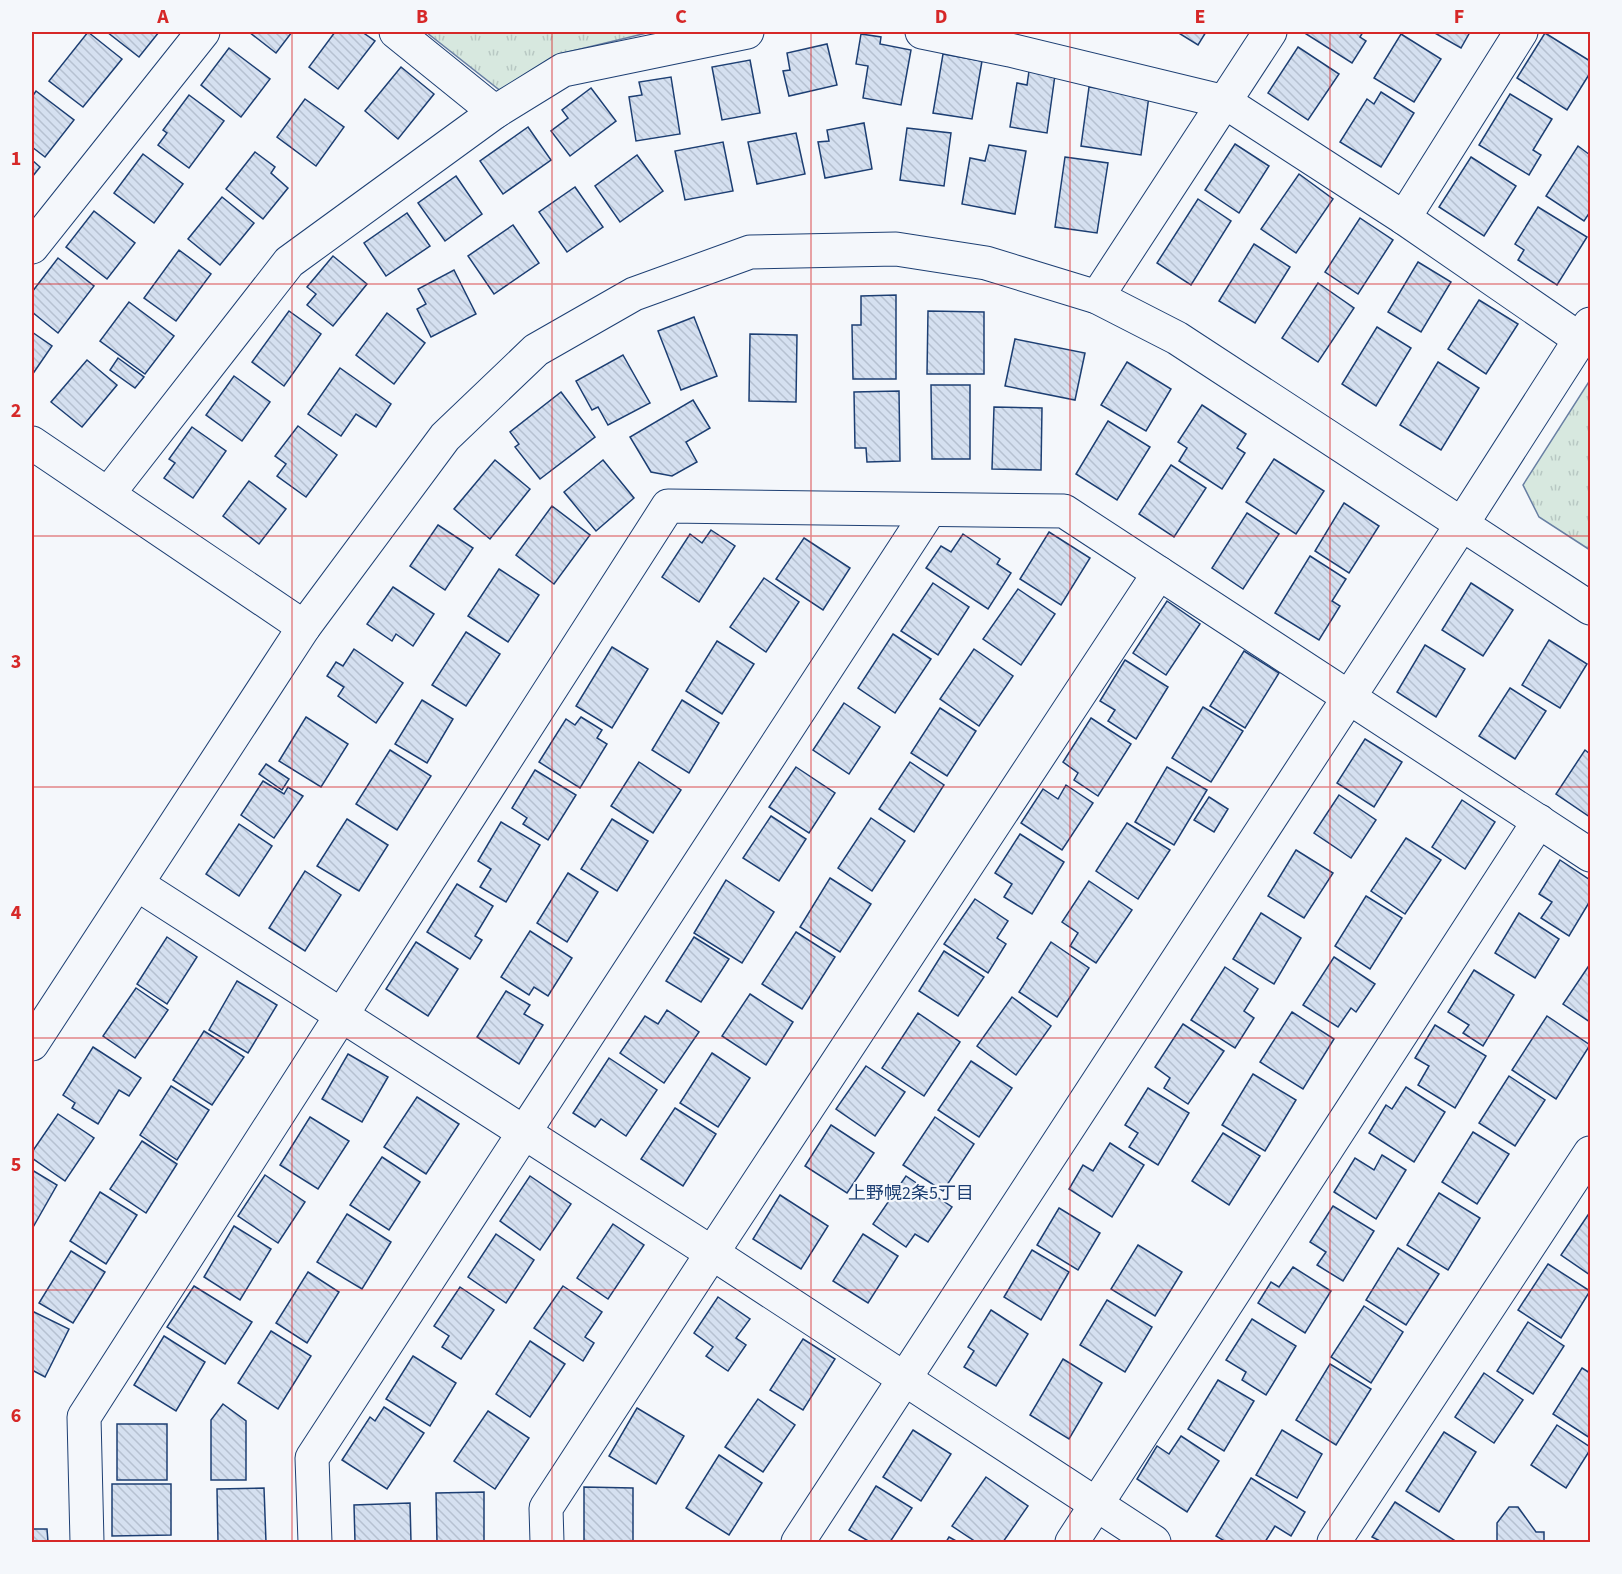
<svg xmlns="http://www.w3.org/2000/svg" width="1622" height="1574" font-family="'Source Sans 3','Noto Sans JP',sans-serif">
<style>
.park{fill:url(#park-tufts);stroke:#687fa3;stroke-width:1.5}
.building{fill:url(#building-back-hatch);stroke:#1d3f73;stroke-width:1.5}
.lines{fill:none;stroke-linecap:round;stroke-linejoin:round}
.street-casing{stroke:#1d3f73;stroke-width:35}
.secondary-casing{stroke:#1d3f73;stroke-width:35}
.street{stroke:#f4f7fb;stroke-width:33}
.secondary{stroke:#f4f7fb;stroke-width:33}
.grid{fill:none;stroke:#d62828;stroke-width:1.5;stroke-opacity:0.55}
.labels{text-anchor:middle;stroke-width:4.5;stroke-linejoin:round;paint-order:stroke}
.neighbourhood-label{font-size:18px;fill:#1d3f73;stroke:#f4f7fb}
.neatline{fill:none;stroke:#d62828;stroke-width:2}
.grid-label{font-size:20px;text-anchor:middle;font-weight:bold;fill:#d62828}
</style>
<defs>
<pattern id="park-tufts" width="24" height="20" patternUnits="userSpaceOnUse" patternTransform="scale(1.5)"><rect width="24" height="20" fill="#d7e8df"/><path d="M3 7l-1-3M5 7V3M7 7l1-3M15 17l-1-3M17 17v-4M19 17l1-3" fill="none" stroke="#b8c8c3"/></pattern>
<pattern id="building-back-hatch" width="6" height="6" patternUnits="userSpaceOnUse" patternTransform="scale(1.5)"><rect width="6" height="6" fill="#d5e0f0"/><path d="M-1 5l2 2M0 0l6 6M5-1l2 2" fill="none" stroke="#b6c1d1"/></pattern>
</defs>
<rect width="100%" height="100%" fill="#f4f7fb"/>
<g class="park">
<polygon points="426,32 651,32 564,53 502,92"/>
<polygon points="1590,380 1590,550 1539,517 1523,485"/>
</g>
<g class="building">
<polygon points="88,32 122,59 83,107 49,81"/>
<polygon points="107,32 159,32 139,57"/>
<polygon points="249,32 292,32 276,53"/>
<polygon points="335,32 362,32 375,41 338,89 309,67"/>
<polygon points="1177,32 1206,32 1198,45"/>
<polygon points="1303,32 1363,32 1360,37 1366,41 1352,63"/>
<polygon points="1433,32 1470,32 1461,48"/>
<polygon points="1545,33 1590,61 1590,73 1567,110 1517,78"/>
<polygon points="861,34 881,37 880,44 911,50 901,105 863,98 868,66 856,64"/>
<polygon points="1401,34 1441,59 1414,102 1374,78"/>
<polygon points="827,44 837,85 789,96 783,71 790,70 787,53"/>
<polygon points="1298,47 1339,74 1308,120 1268,93"/>
<polygon points="229,48 270,79 241,117 201,85"/>
<polygon points="943,54 982,61 972,119 933,113"/>
<polygon points="750,60 760,113 722,120 712,67"/>
<polygon points="401,67 434,94 398,139 365,111"/>
<polygon points="1029,71 1055,75 1047,133 1010,127 1017,83 1027,85"/>
<polygon points="671,77 680,134 636,141 629,97 642,95 639,82"/>
<polygon points="1089,87 1149,96 1141,155 1081,146"/>
<polygon points="591,88 616,121 570,156 551,131 568,118 562,110"/>
<polygon points="36,91 74,120 45,157 32,147 32,97"/>
<polygon points="1381,92 1414,113 1381,167 1340,142 1367,99 1374,104"/>
<polygon points="1510,94 1552,119 1533,150 1541,155 1529,175 1479,145"/>
<polygon points="189,95 224,121 189,168 158,145 167,133 163,130"/>
<polygon points="305,99 344,127 316,166 277,137"/>
<polygon points="864,123 872,169 825,178 818,142 829,141 827,130"/>
<polygon points="528,127 551,160 503,194 480,161"/>
<polygon points="907,128 951,133 944,186 900,180"/>
<polygon points="796,133 805,174 757,184 748,142"/>
<polygon points="723,142 733,191 685,200 675,151"/>
<polygon points="1235,144 1269,166 1239,213 1205,190"/>
<polygon points="989,145 1026,151 1015,214 962,204 970,158 985,161"/>
<polygon points="1578,146 1590,155 1590,212 1584,221 1546,196"/>
<polygon points="255,152 275,167 271,173 288,188 263,219 226,189"/>
<polygon points="143,154 183,184 154,223 114,193"/>
<polygon points="637,155 663,191 620,222 595,186"/>
<polygon points="1065,157 1108,163 1097,233 1055,227"/>
<polygon points="1471,157 1516,186 1484,236 1439,207"/>
<polygon points="32,160 40,167 32,177"/>
<polygon points="1299,174 1333,199 1296,253 1261,229"/>
<polygon points="456,176 482,214 445,241 418,203"/>
<polygon points="575,187 603,227 567,252 539,212"/>
<polygon points="222,197 254,223 220,265 188,239"/>
<polygon points="1198,199 1231,221 1191,285 1157,263"/>
<polygon points="1538,207 1587,237 1557,285 1518,260 1524,250 1515,244"/>
<polygon points="94,211 135,243 107,279 66,247"/>
<polygon points="407,213 430,246 386,276 364,243"/>
<polygon points="1360,218 1393,240 1358,294 1325,272"/>
<polygon points="513,225 539,263 494,294 468,256"/>
<polygon points="1254,244 1290,267 1255,323 1219,301"/>
<polygon points="179,250 211,274 176,321 144,298"/>
<polygon points="333,256 367,284 333,326 307,305 316,294 307,287"/>
<polygon points="58,258 94,286 58,333 32,312 32,292"/>
<polygon points="1418,262 1451,282 1421,332 1388,312"/>
<polygon points="454,270 476,314 431,337 417,309 426,304 418,289"/>
<polygon points="1318,283 1354,308 1318,362 1282,338"/>
<polygon points="896,295 896,379 853,379 852,325 861,325 861,296"/>
<polygon points="1479,300 1518,324 1486,374 1448,349"/>
<polygon points="129,302 174,336 145,374 100,341"/>
<polygon points="289,311 321,334 284,386 252,362"/>
<polygon points="928,311 984,312 984,374 927,374"/>
<polygon points="387,313 425,343 394,384 356,355"/>
<polygon points="694,317 717,376 681,390 658,331"/>
<polygon points="1377,327 1411,348 1376,406 1342,384"/>
<polygon points="32,332 52,346 32,375"/>
<polygon points="750,334 797,335 796,402 749,401"/>
<polygon points="1015,339 1085,353 1075,400 1005,386"/>
<polygon points="623,355 650,403 608,425 598,407 592,410 576,381"/>
<polygon points="118,358 144,377 135,388 110,370"/>
<polygon points="87,360 117,385 82,427 51,402"/>
<polygon points="1127,362 1171,389 1146,431 1101,405"/>
<polygon points="1438,362 1479,388 1441,450 1400,425"/>
<polygon points="340,368 391,404 376,427 356,414 341,436 308,414"/>
<polygon points="234,376 270,402 242,441 206,415"/>
<polygon points="931,385 970,385 970,459 932,459"/>
<polygon points="899,391 900,461 867,462 866,448 855,448 854,392"/>
<polygon points="561,392 595,437 540,479 515,447 519,444 510,432"/>
<polygon points="693,400 710,428 686,442 697,462 672,476 651,472 630,437"/>
<polygon points="1202,405 1246,434 1237,448 1245,453 1222,489 1179,461 1187,448 1178,442"/>
<polygon points="994,407 1042,408 1041,470 992,469"/>
<polygon points="1108,421 1150,447 1117,500 1076,474"/>
<polygon points="298,426 337,455 306,497 277,476 286,464 275,456"/>
<polygon points="192,427 226,451 193,498 164,478 175,463 169,459"/>
<polygon points="1274,459 1324,491 1296,534 1246,502"/>
<polygon points="495,460 530,489 490,539 454,509"/>
<polygon points="603,460 634,498 596,531 564,492"/>
<polygon points="1171,465 1206,488 1174,537 1139,514"/>
<polygon points="249,481 286,509 259,544 223,516"/>
<polygon points="1344,503 1379,526 1349,573 1315,551"/>
<polygon points="552,506 590,535 554,584 516,555"/>
<polygon points="1247,513 1279,534 1243,589 1212,568"/>
<polygon points="438,525 473,548 445,590 410,566"/>
<polygon points="711,530 735,546 699,602 662,577 690,534 702,543"/>
<polygon points="1049,532 1090,558 1061,605 1020,579"/>
<polygon points="963,534 1000,559 997,564 1011,573 988,609 926,568 941,546 951,552"/>
<polygon points="804,538 850,568 823,610 776,579"/>
<polygon points="1310,556 1346,579 1332,601 1340,606 1319,640 1275,613"/>
<polygon points="499,569 539,595 508,642 468,616"/>
<polygon points="764,578 799,602 766,652 730,627"/>
<polygon points="933,583 969,607 938,655 901,631"/>
<polygon points="1471,583 1513,610 1483,656 1442,630"/>
<polygon points="393,587 434,614 413,646 396,634 392,641 367,624"/>
<polygon points="1018,589 1055,614 1021,665 983,639"/>
<polygon points="1167,601 1200,624 1166,675 1133,653"/>
<polygon points="466,632 500,654 466,706 432,685"/>
<polygon points="893,634 931,659 895,713 858,688"/>
<polygon points="1549,640 1587,664 1560,708 1522,685"/>
<polygon points="717,641 754,664 722,714 686,691"/>
<polygon points="1425,645 1465,669 1436,717 1397,692"/>
<polygon points="612,647 648,669 612,728 576,706"/>
<polygon points="354,649 403,683 376,723 338,696 344,687 327,676 336,662 343,666"/>
<polygon points="974,649 1013,676 979,726 940,699"/>
<polygon points="1244,651 1279,673 1245,728 1210,706"/>
<polygon points="1125,660 1168,687 1136,739 1108,721 1115,710 1100,701"/>
<polygon points="1510,688 1546,711 1515,759 1479,736"/>
<polygon points="422,700 453,719 427,763 395,744"/>
<polygon points="682,700 719,723 689,773 652,750"/>
<polygon points="844,703 880,727 849,774 813,750"/>
<polygon points="1203,707 1243,731 1211,782 1172,758"/>
<polygon points="940,708 976,731 947,776 911,753"/>
<polygon points="306,717 348,744 321,787 279,761"/>
<polygon points="581,717 602,730 597,738 607,744 580,788 539,762 566,719 575,725"/>
<polygon points="1091,718 1131,744 1098,796 1074,780 1078,773 1063,762"/>
<polygon points="1365,739 1402,762 1374,807 1337,783"/>
<polygon points="390,750 431,776 397,830 356,804"/>
<polygon points="1585,750 1590,754 1590,817 1556,794"/>
<polygon points="639,762 681,790 653,833 611,806"/>
<polygon points="910,762 944,785 914,832 879,809"/>
<polygon points="266,764 289,779 282,790 259,774"/>
<polygon points="796,767 835,793 809,833 769,807"/>
<polygon points="1167,767 1207,790 1174,845 1135,822"/>
<polygon points="535,770 576,795 548,840 523,824 527,818 512,808"/>
<polygon points="263,781 284,794 288,787 303,796 274,838 241,815"/>
<polygon points="1066,785 1093,803 1062,850 1021,823 1043,789 1058,799"/>
<polygon points="1339,795 1376,820 1351,858 1314,833"/>
<polygon points="1209,797 1228,809 1214,832 1194,820"/>
<polygon points="1462,800 1495,822 1465,869 1432,847"/>
<polygon points="771,816 806,839 779,881 743,858"/>
<polygon points="871,818 905,841 872,891 838,868"/>
<polygon points="347,819 388,845 359,891 317,866"/>
<polygon points="612,819 648,841 617,891 581,869"/>
<polygon points="501,822 540,845 506,902 480,887 491,869 478,861"/>
<polygon points="1127,823 1170,850 1138,899 1096,871"/>
<polygon points="239,824 272,846 239,896 206,874"/>
<polygon points="1020,834 1064,862 1032,914 1004,897 1012,884 995,873"/>
<polygon points="1406,838 1441,860 1405,914 1371,891"/>
<polygon points="1296,850 1333,873 1304,918 1268,896"/>
<polygon points="1560,860 1590,880 1590,901 1569,936 1541,918 1552,902 1539,894"/>
<polygon points="305,871 341,895 305,951 269,928"/>
<polygon points="568,873 598,892 567,942 537,923"/>
<polygon points="830,878 871,904 840,952 800,927"/>
<polygon points="726,880 774,912 742,963 694,933"/>
<polygon points="1089,881 1132,910 1096,963 1070,946 1078,933 1062,922"/>
<polygon points="457,884 493,906 475,936 482,940 470,959 427,932"/>
<polygon points="1366,896 1402,918 1370,969 1335,946"/>
<polygon points="975,899 1008,921 997,938 1006,944 988,973 944,944"/>
<polygon points="1261,913 1301,938 1274,984 1233,959"/>
<polygon points="1519,913 1559,939 1535,978 1495,953"/>
<polygon points="530,931 572,958 548,996 534,987 529,995 501,977"/>
<polygon points="796,932 835,957 802,1009 762,984"/>
<polygon points="167,937 197,957 167,1004 137,984"/>
<polygon points="694,937 729,959 701,1002 666,981"/>
<polygon points="416,942 458,969 428,1016 386,989"/>
<polygon points="1051,942 1089,968 1057,1017 1019,992"/>
<polygon points="944,951 984,977 958,1016 919,991"/>
<polygon points="1334,957 1375,984 1356,1012 1351,1008 1338,1027 1303,1005"/>
<polygon points="1590,964 1590,1022 1563,1004"/>
<polygon points="1225,967 1258,989 1244,1011 1254,1018 1235,1048 1191,1020"/>
<polygon points="1474,970 1514,995 1483,1046 1463,1033 1469,1025 1448,1012"/>
<polygon points="237,981 277,1005 248,1053 209,1030"/>
<polygon points="136,988 168,1010 135,1058 103,1036"/>
<polygon points="506,991 530,1005 524,1014 543,1025 519,1064 477,1037"/>
<polygon points="750,994 793,1022 766,1065 722,1036"/>
<polygon points="1012,997 1051,1026 1016,1075 977,1046"/>
<polygon points="667,1010 699,1032 664,1083 620,1053 645,1016 658,1024"/>
<polygon points="1292,1012 1334,1039 1303,1089 1260,1062"/>
<polygon points="918,1013 960,1042 924,1096 882,1068"/>
<polygon points="1547,1016 1590,1045 1556,1099 1512,1070"/>
<polygon points="1183,1024 1224,1051 1188,1104 1164,1088 1170,1078 1155,1067"/>
<polygon points="1435,1025 1486,1056 1455,1108 1418,1085 1429,1066 1415,1058"/>
<polygon points="204,1031 244,1057 212,1105 173,1080"/>
<polygon points="93,1047 141,1078 129,1096 119,1090 98,1124 72,1108 75,1103 63,1095"/>
<polygon points="712,1053 750,1078 718,1127 680,1103"/>
<polygon points="348,1054 388,1077 362,1122 322,1099"/>
<polygon points="609,1058 657,1090 626,1136 601,1119 595,1127 573,1113"/>
<polygon points="971,1061 1012,1088 979,1137 938,1110"/>
<polygon points="866,1066 905,1092 875,1136 836,1109"/>
<polygon points="1253,1074 1296,1100 1265,1151 1222,1125"/>
<polygon points="1509,1076 1545,1100 1515,1146 1479,1123"/>
<polygon points="171,1086 209,1110 177,1160 140,1135"/>
<polygon points="1406,1087 1445,1112 1414,1162 1369,1133 1386,1105 1392,1109"/>
<polygon points="1148,1088 1189,1113 1158,1165 1129,1147 1138,1133 1125,1125"/>
<polygon points="417,1097 459,1124 426,1174 384,1147"/>
<polygon points="675,1108 716,1134 683,1186 641,1159"/>
<polygon points="58,1114 94,1138 65,1181 32,1158 32,1152"/>
<polygon points="310,1117 349,1141 318,1189 280,1165"/>
<polygon points="935,1117 974,1144 943,1191 903,1165"/>
<polygon points="831,1125 874,1153 847,1193 805,1166"/>
<polygon points="1473,1132 1509,1154 1477,1204 1442,1182"/>
<polygon points="1223,1133 1260,1156 1229,1205 1192,1181"/>
<polygon points="142,1141 177,1164 146,1213 110,1189"/>
<polygon points="1110,1143 1144,1165 1112,1217 1069,1189 1083,1165 1093,1171"/>
<polygon points="1382,1155 1406,1170 1376,1219 1334,1192 1355,1158 1374,1170"/>
<polygon points="382,1157 420,1182 389,1230 350,1205"/>
<polygon points="32,1170 57,1185 32,1229"/>
<polygon points="265,1175 305,1202 278,1243 238,1216"/>
<polygon points="530,1176 571,1204 540,1250 500,1221"/>
<polygon points="906,1176 952,1207 928,1242 915,1234 906,1247 873,1224"/>
<polygon points="100,1192 137,1215 106,1264 70,1241"/>
<polygon points="1439,1193 1480,1218 1448,1270 1407,1245"/>
<polygon points="780,1195 828,1226 801,1269 753,1239"/>
<polygon points="1333,1206 1374,1231 1343,1281 1317,1265 1326,1252 1310,1242"/>
<polygon points="1059,1208 1100,1233 1078,1270 1037,1245"/>
<polygon points="1590,1212 1590,1275 1561,1255"/>
<polygon points="347,1214 391,1242 362,1289 317,1262"/>
<polygon points="613,1224 644,1245 608,1299 577,1278"/>
<polygon points="234,1226 271,1249 240,1300 204,1277"/>
<polygon points="496,1234 534,1260 506,1303 468,1277"/>
<polygon points="863,1234 898,1256 868,1303 833,1281"/>
<polygon points="1138,1245 1182,1272 1155,1316 1111,1289"/>
<polygon points="1398,1248 1439,1274 1406,1325 1366,1300"/>
<polygon points="1032,1250 1069,1272 1041,1320 1004,1297"/>
<polygon points="71,1251 105,1272 73,1323 39,1303"/>
<polygon points="1548,1264 1590,1291 1561,1338 1518,1310"/>
<polygon points="1293,1267 1331,1291 1305,1333 1258,1303 1271,1282 1279,1287"/>
<polygon points="308,1272 339,1292 307,1343 276,1323"/>
<polygon points="194,1286 252,1322 225,1364 167,1327"/>
<polygon points="563,1286 602,1312 585,1337 594,1343 583,1361 534,1328"/>
<polygon points="460,1287 494,1310 461,1359 442,1347 449,1336 434,1326"/>
<polygon points="718,1297 750,1319 736,1338 746,1345 728,1371 706,1356 713,1347 694,1333"/>
<polygon points="1107,1300 1152,1327 1125,1372 1080,1345"/>
<polygon points="1364,1306 1403,1332 1371,1383 1331,1357"/>
<polygon points="991,1310 1028,1334 996,1386 964,1367 974,1351 968,1347"/>
<polygon points="32,1311 69,1329 45,1377 32,1370"/>
<polygon points="1252,1319 1296,1346 1266,1395 1242,1380 1246,1372 1226,1360"/>
<polygon points="1528,1322 1564,1346 1533,1394 1497,1371"/>
<polygon points="271,1331 311,1356 278,1409 238,1383"/>
<polygon points="164,1336 205,1362 176,1411 134,1385"/>
<polygon points="803,1339 835,1359 803,1410 770,1390"/>
<polygon points="530,1341 565,1364 530,1417 496,1394"/>
<polygon points="413,1356 456,1383 430,1426 386,1399"/>
<polygon points="1063,1359 1102,1383 1069,1439 1030,1415"/>
<polygon points="1330,1364 1371,1389 1336,1445 1296,1420"/>
<polygon points="1582,1368 1590,1373 1590,1438 1553,1414"/>
<polygon points="1484,1373 1523,1400 1494,1443 1455,1417"/>
<polygon points="1218,1380 1254,1401 1224,1451 1188,1429"/>
<polygon points="758,1399 795,1425 763,1472 725,1447"/>
<polygon points="223,1404 246,1421 246,1480 211,1480 211,1420"/>
<polygon points="384,1407 424,1433 387,1489 342,1460 370,1417 375,1421"/>
<polygon points="637,1408 684,1436 656,1484 609,1456"/>
<polygon points="488,1411 529,1438 495,1489 454,1461"/>
<rect x="117" y="1424" width="50" height="56"/>
<polygon points="1557,1425 1590,1447 1590,1450 1566,1488 1531,1465"/>
<polygon points="913,1430 951,1454 921,1501 883,1477"/>
<polygon points="1282,1430 1322,1454 1297,1498 1256,1475"/>
<polygon points="1444,1432 1476,1452 1439,1512 1406,1491"/>
<polygon points="1181,1436 1219,1461 1187,1512 1137,1479 1157,1446 1169,1454"/>
<polygon points="719,1455 762,1483 729,1535 686,1508"/>
<polygon points="986,1477 1028,1506 1003,1542 976,1542 952,1526"/>
<polygon points="1251,1478 1305,1512 1291,1536 1275,1526 1265,1542 1226,1542 1216,1536"/>
<polygon points="112,1484 171,1484 171,1535 112,1536"/>
<polygon points="876,1486 912,1508 890,1542 870,1542 849,1530"/>
<polygon points="584,1487 633,1488 633,1542 584,1542"/>
<polygon points="264,1488 266,1542 218,1542 217,1489"/>
<polygon points="484,1492 484,1542 437,1542 436,1493"/>
<polygon points="1395,1502 1457,1542 1382,1542 1372,1537"/>
<polygon points="410,1503 411,1542 355,1542 354,1505"/>
<polygon points="1509,1507 1518,1507 1536,1532 1544,1532 1544,1542 1497,1542 1497,1523"/>
<polygon points="32,1529 47,1529 48,1542 32,1542"/>
<polygon points="949,1537 958,1542 946,1542"/>
</g>
<g class="lines">
<defs>
<g id="street">
<polyline points="396,32 495,112"/>
<polyline points="922,32 1010,50 1225,102 1404,218 1581,340"/>
<polyline points="1404,218 1521,32"/>
<polyline points="32,247 203,32"/>
<polyline points="1097,297 1270,32"/>
<polyline points="32,443 304,627"/>
<polyline points="108,494 289,262 495,112 563,70 747,32"/>
<polyline points="137,884 712,1253 1154,1542"/>
<polyline points="87,1542 84,1417 668,506 1064,511 1590,855"/>
<polyline points="315,1542 312,1458 929,511"/>
<polyline points="547,1542 546,1508 712,1253 1159,573"/>
<polyline points="798,1542 1462,524 1590,324"/>
<polyline points="1072,1542 1539,821"/>
<polyline points="1334,1542 1590,1153"/>
</g>
<polyline id="secondary" points="32,1044 304,627 445,437 536,350 634,294 750,252 896,249 986,263 1097,297 1177,338 1590,608"/>
</defs>
<use href="#street" class="street-casing"/>
<use href="#secondary" class="secondary-casing"/>
<use href="#street" class="street"/>
<use href="#secondary" class="secondary"/>
</g>
<path class="grid" d="M292,32V1542M552,32V1542M811,32V1542M1070,32V1542M1330,32V1542M32,284H1590M32,536H1590M32,787H1590M32,1038H1590M32,1290H1590"/>
<g class="labels">
<g class="neighbourhood-label">
<text x="911" y="1199">上野幌2条5丁目</text>
</g>
</g>
<rect width="1622" height="1574" fill="none" stroke="#f4f7fb" stroke-width="66"/>
<rect x="33" y="33" width="1556" height="1508" class="neatline"/>
<g class="grid-label">
<text x="163" y="23">A</text>
<text x="422" y="23">B</text>
<text x="681" y="23">C</text>
<text x="941" y="23">D</text>
<text x="1200" y="23">E</text>
<text x="1459" y="23">F</text>
<text x="16" y="165">1</text>
<text x="16" y="417">2</text>
<text x="16" y="668">3</text>
<text x="16" y="919">4</text>
<text x="16" y="1171">5</text>
<text x="16" y="1422">6</text>
</g>
</svg>
